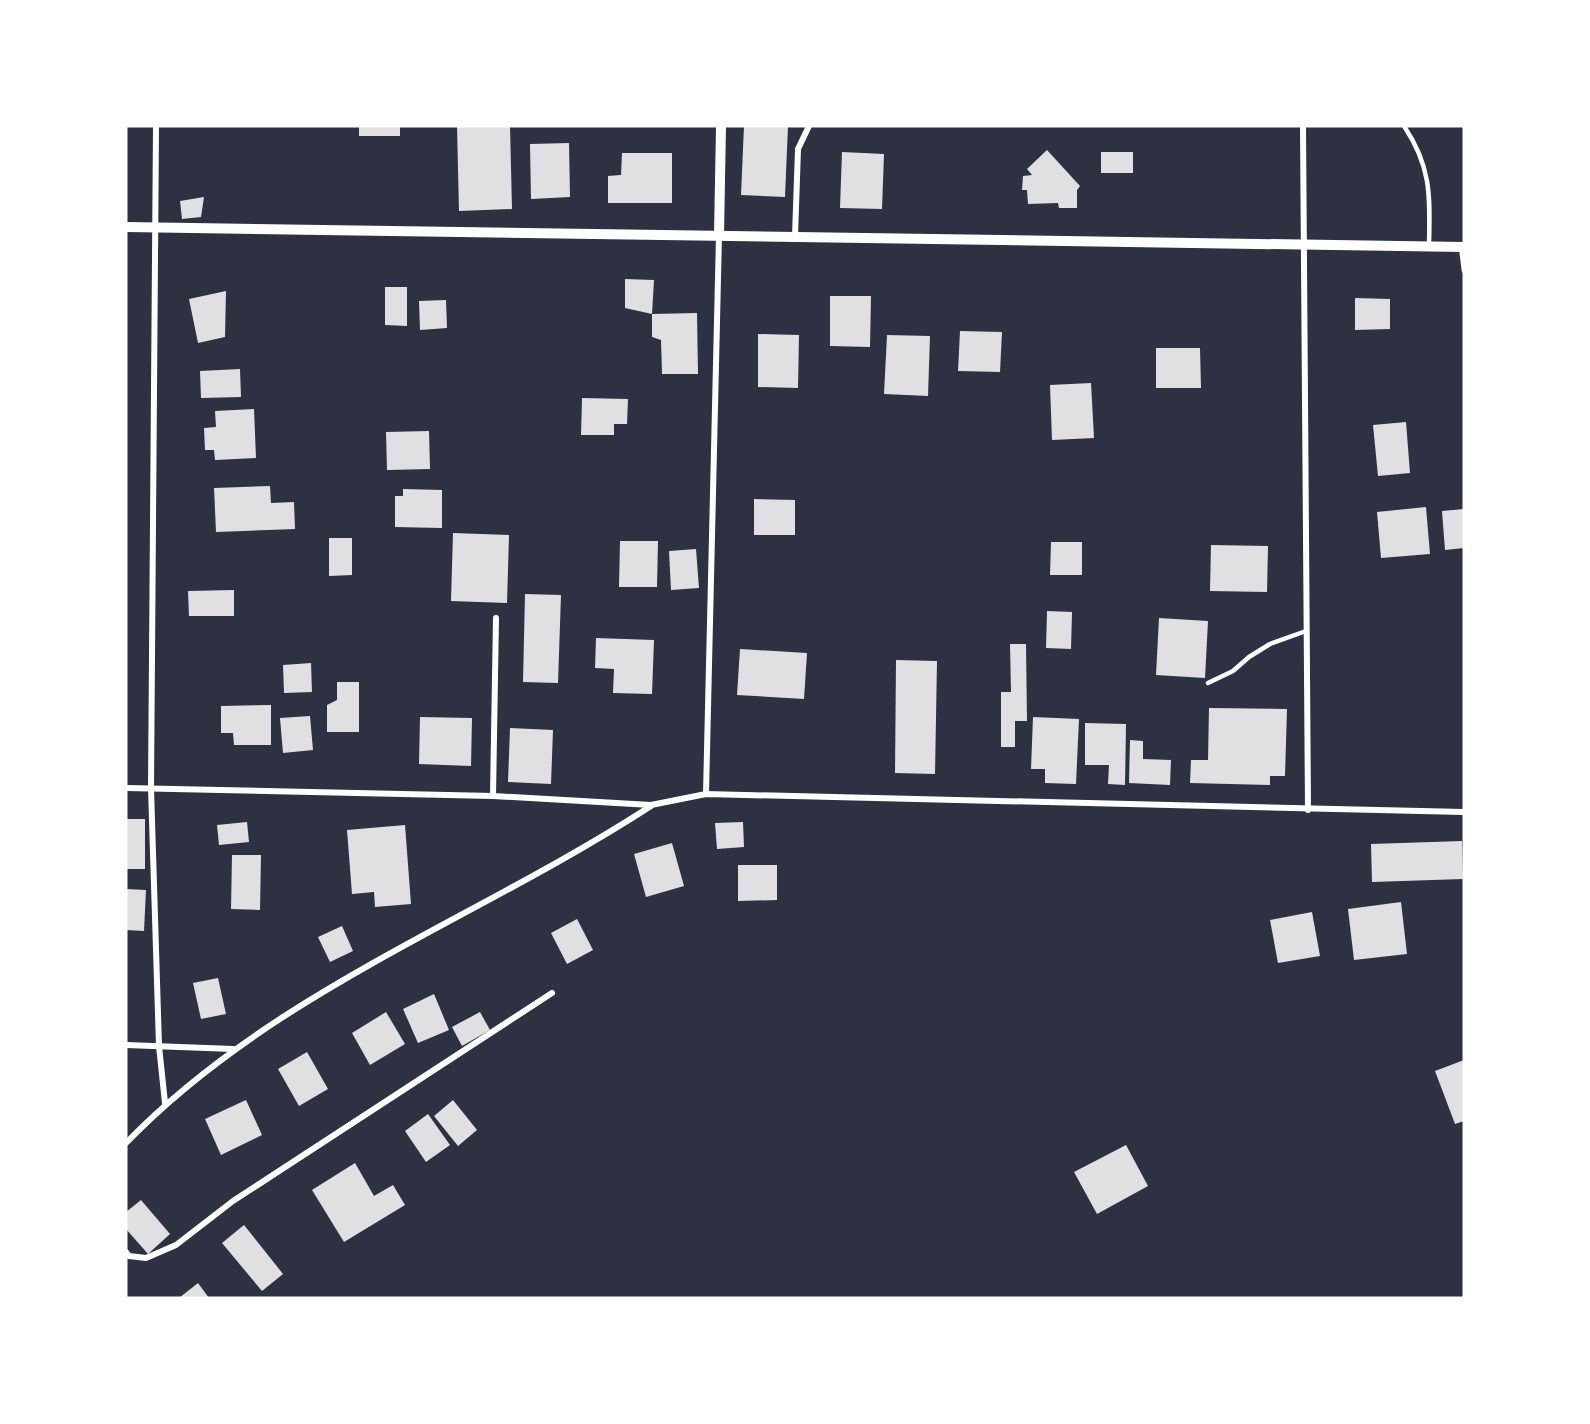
<svg xmlns="http://www.w3.org/2000/svg" width="1590" height="1424" font-family="'Sofia Sans Condensed',sans-serif">
<style>
.building{fill:#e0e0e3}
.lines{fill:none;stroke-linecap:round;stroke-linejoin:round}
.service{stroke:#fff;stroke-width:4.5}
.minor{stroke:#fff;stroke-width:6}
.tertiary{stroke:#fff;stroke-width:10}
</style>
<rect width="100%" height="100%" fill="#2d3142"/>
<g class="building">
<rect x="359" y="126" width="41" height="10"/>
<polygon points="457,126 510,126 512,209 459,211"/>
<polygon points="744,126 788,126 785,197 741,195"/>
<polygon points="569,143 570,197 531,199 530,144"/>
<polygon points="1047,150 1080,186 1077,190 1077,208 1059,208 1058,203 1028,204 1027,190 1022,190 1023,176 1032,175 1027,169"/>
<polygon points="842,152 884,154 882,209 840,208"/>
<rect x="1101" y="152" width="32" height="21"/>
<polygon points="622,153 672,153 672,203 608,203 608,176 621,175"/>
<polygon points="204,197 201,217 182,219 180,201"/>
<polygon points="625,279 654,280 652,314 625,308"/>
<polygon points="385,287 407,287 407,326 385,325"/>
<polygon points="226,291 225,337 198,343 189,299"/>
<polygon points="830,296 871,296 870,347 830,346"/>
<polygon points="1355,298 1390,299 1390,329 1355,330"/>
<polygon points="446,300 447,328 420,330 419,301"/>
<polygon points="697,313 698,374 662,374 661,340 652,337 652,314"/>
<polygon points="960,331 1002,332 1000,372 958,371"/>
<polygon points="758,334 799,335 798,388 758,387"/>
<polygon points="887,335 930,336 928,396 884,394"/>
<polygon points="1156,348 1200,348 1201,388 1156,388"/>
<polygon points="240,369 241,397 201,398 200,371"/>
<polygon points="1091,383 1094,438 1052,440 1050,385"/>
<polygon points="582,398 628,399 627,424 614,424 614,435 581,435"/>
<polygon points="254,409 256,458 215,460 214,450 205,450 204,428 216,427 215,411"/>
<polygon points="1406,422 1410,473 1378,476 1373,425"/>
<polygon points="429,431 430,469 387,470 386,432"/>
<polygon points="270,486 271,503 294,502 295,529 216,532 214,488"/>
<polygon points="403,489 442,490 442,528 395,527 395,496 403,496"/>
<polygon points="754,499 795,500 795,535 754,535"/>
<polygon points="1426,507 1430,554 1381,558 1377,512"/>
<polygon points="1464,509 1464,548 1445,550 1442,511"/>
<polygon points="453,533 509,535 507,603 451,601"/>
<polygon points="329,538 352,538 352,575 329,576"/>
<polygon points="620,541 658,541 657,587 619,587"/>
<polygon points="1051,542 1082,542 1082,575 1050,575"/>
<polygon points="1211,545 1268,546 1267,592 1210,591"/>
<polygon points="696,549 699,588 671,590 669,551"/>
<polygon points="234,590 234,616 189,616 188,591"/>
<polygon points="525,594 561,595 558,683 523,682"/>
<polygon points="1047,611 1072,612 1071,649 1046,648"/>
<polygon points="1159,618 1208,621 1205,678 1156,675"/>
<polygon points="596,638 654,640 652,694 613,693 614,669 595,668"/>
<polygon points="1010,644 1026,644 1027,721 1015,721 1015,747 1001,747 1001,692 1011,692"/>
<polygon points="740,649 807,653 804,699 737,695"/>
<polygon points="896,660 937,661 935,774 895,773"/>
<polygon points="311,663 312,692 284,693 283,665"/>
<polygon points="337,682 359,682 359,732 327,732 327,705 337,700"/>
<polygon points="271,705 271,745 234,745 233,733 221,733 221,706"/>
<polygon points="1209,708 1287,709 1285,776 1270,776 1270,785 1190,783 1191,760 1208,760"/>
<polygon points="310,716 313,750 283,753 280,718"/>
<polygon points="420,717 472,718 471,766 419,764"/>
<polygon points="1033,717 1079,719 1076,784 1045,783 1045,769 1031,769"/>
<polygon points="1085,723 1126,724 1125,785 1108,784 1109,765 1085,765"/>
<polygon points="510,728 553,730 551,784 508,782"/>
<polygon points="1130,740 1143,741 1143,759 1171,760 1170,785 1129,783"/>
<rect x="126" y="819" width="19" height="50"/>
<polygon points="247,822 249,842 219,845 217,825"/>
<polygon points="743,822 744,847 717,849 715,823"/>
<polygon points="405,825 411,904 375,907 374,892 352,894 347,830"/>
<polygon points="1462,841 1463,879 1372,882 1371,844"/>
<polygon points="672,843 684,886 646,897 634,854"/>
<polygon points="232,855 261,855 260,910 231,909"/>
<polygon points="738,865 777,865 777,900 738,901"/>
<polygon points="126,889 146,890 144,931 126,930"/>
<polygon points="1401,902 1407,954 1354,960 1348,909"/>
<polygon points="1312,912 1320,956 1278,963 1270,920"/>
<polygon points="577,919 593,950 567,964 551,933"/>
<polygon points="342,926 353,951 330,962 318,937"/>
<polygon points="218,978 226,1014 201,1019 193,983"/>
<polygon points="434,994 449,1030 418,1043 403,1009"/>
<polygon points="386,1012 405,1044 370,1065 352,1033"/>
<polygon points="480,1012 490,1030 462,1046 452,1027"/>
<polygon points="307,1052 328,1089 299,1106 278,1069"/>
<polygon points="1464,1060 1464,1121 1455,1124 1435,1071"/>
<polygon points="246,1100 262,1135 221,1155 205,1119"/>
<polygon points="453,1100 477,1130 458,1146 434,1116"/>
<polygon points="428,1114 450,1145 426,1162 405,1131"/>
<polygon points="1126,1145 1148,1186 1097,1214 1074,1172"/>
<polygon points="355,1163 374,1196 393,1185 405,1205 344,1242 312,1190"/>
<polygon points="141,1200 170,1234 148,1254 126,1229 126,1212"/>
<polygon points="244,1225 283,1274 262,1291 222,1243"/>
<polygon points="198,1283 209,1298 179,1298"/>
</g>
<g class="lines">
<g class="service">
<path d="M1404,126C1432,168 1430,197 1429,246"/>
<polyline points="1461,247 1464,271"/>
<polyline points="1208,683 1233,671 1249,657 1270,644 1306,631"/>
</g>
<g class="minor">
<polyline points="156,126 151,788 159,1046 165,1103"/>
<polyline points="1303,126 1308,810"/>
<polyline points="795,236 798,149 809,126"/>
<polyline points="126,788 493,796 651,805 706,794 1464,812"/>
<polyline points="706,794 719,235"/>
<polyline points="493,796 496,618"/>
<polyline points="126,1045 233,1049"/>
<path d="M126,1143C272,992 477,919 651,806"/>
<polyline points="126,1252 129,1256 146,1258 176,1245 233,1201 552,993"/>
</g>
<g class="tertiary">
<polyline points="126,227 1464,247"/>
<polyline points="719,235 721,126"/>
</g>
</g>
<rect width="1590" height="1424" fill="none" stroke="#ffffff" stroke-width="255"/>
</svg>
